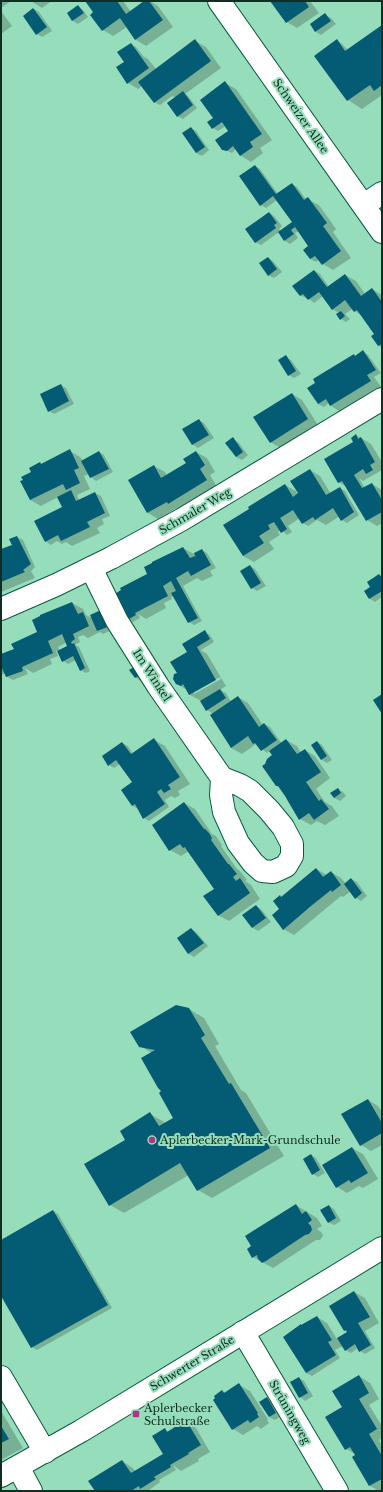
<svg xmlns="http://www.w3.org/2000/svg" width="383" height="1492" font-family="'Libre Baskerville',serif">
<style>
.shadow{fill:#0003;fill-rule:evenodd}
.building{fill:#045c74}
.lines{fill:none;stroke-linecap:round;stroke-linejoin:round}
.street-casing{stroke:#0a5a3f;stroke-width:24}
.secondary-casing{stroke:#0a5a3f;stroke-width:24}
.street{stroke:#fff;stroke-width:22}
.secondary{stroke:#fff;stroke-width:22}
.poi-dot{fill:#af3487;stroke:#96ddbc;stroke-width:1.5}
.labels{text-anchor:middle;stroke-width:4;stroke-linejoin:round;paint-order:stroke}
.street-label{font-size:11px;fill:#102e21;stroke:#96ddbc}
.poi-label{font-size:11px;fill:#102e21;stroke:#96ddbc;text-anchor:start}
</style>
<rect width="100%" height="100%" fill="#96ddbc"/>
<g class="shadow">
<polygon points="1,1 11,1 1,8"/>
<polygon points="31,1 52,1 42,8"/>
<polygon points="86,1 123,1 131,12 146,1 150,1 158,6 173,27 146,46 136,40 127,27 113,36 103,30 94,13"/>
<polygon points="271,1 310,1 319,13 297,28 287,22"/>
<polygon points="78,7 83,10 88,17 78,24 73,21 68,14"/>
<polygon points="34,9 39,12 52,31 42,37 37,34"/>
<polygon points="1,11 12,26 1,34"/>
<polygon points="325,15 331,18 336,24 321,35 316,32 311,25"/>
<polygon points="382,26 382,95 362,109 348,100 337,41 342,44 348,50"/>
<polygon points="195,41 206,47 221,68 185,94 188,96 197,108 183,119 177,116 176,98 172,96 160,105 154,102 142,86 138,89 128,83 125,62 131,44 136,47 143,56 148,59 156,69"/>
<polygon points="225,83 236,89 272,140 260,148 263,153 251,162 240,155 236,149 232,153 223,149 229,131 226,126 218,131 213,128"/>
<polygon points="191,128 196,131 209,150 202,156 196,153"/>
<polygon points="255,166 260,169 278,194 292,184 297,187 305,198 319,205 336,229 333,232 351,258 333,270 323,264 319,259 316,262 310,259 312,250 299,231 295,233 298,238 290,244 285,241 279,232 261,245 255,242 270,213 275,217 282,226 279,229 281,231 293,223 277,200 266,208 261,205"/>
<polygon points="268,258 273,261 282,272 274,278 268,275"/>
<polygon points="315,271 320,274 329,287 345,275 356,281 365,294 372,289 382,295 382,348 379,346 375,334 362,316 352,309 345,314 350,319 346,322 341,319 339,313 332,309 323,296 314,303 307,297 306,298 300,295"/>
<polygon points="363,352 368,355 381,373 374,377 381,387 341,412 331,406 329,403 324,407 318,404 315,385 354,355 356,356"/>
<polygon points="286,357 291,360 301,374 294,378 289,375"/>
<polygon points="60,385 66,388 74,404 54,414 49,411"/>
<polygon points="292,394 302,400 318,425 281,448 270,442"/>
<polygon points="199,420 204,423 214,438 198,448 192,444"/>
<polygon points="356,435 371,444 382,462 382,470 363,481 359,478 365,488 372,484 382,490 382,523 377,526 367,520 345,484 344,485 338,482 354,442"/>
<polygon points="233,439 238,442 248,455 242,460 236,457 227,443"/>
<polygon points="70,451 80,457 83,461 99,452 104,455 113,472 96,481 91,477 89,474 84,476 90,489 77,495 79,500 95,493 101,496 110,516 102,519 104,524 97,528 100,533 72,546 66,542 62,544 57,541 51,545 45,541 63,508 58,497 41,506 30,500 32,472 40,463 42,464"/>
<polygon points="196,452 207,458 215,472 210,475 217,487 179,510 177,508 158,519 148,513 154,466 165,472 167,476 187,463"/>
<polygon points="310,470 320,476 331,494 340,488 345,491 359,515 347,523 342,520 340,516 326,525 317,520 308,526 303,523 300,518 288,526 292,532 287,535 281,530 278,532 280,535 269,542 274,549 254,562 243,556 285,485 296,491 298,495"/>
<polygon points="17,537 23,540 35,567 31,571 35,578 1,592 1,550 14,545"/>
<polygon points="183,548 194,554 202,550 207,553 216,568 210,571 213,576 202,581 197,578 183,586 202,621 194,625 189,622 174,596 171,597 172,599 164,603 166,608 146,619 138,614 140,618 133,622 128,619 148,574"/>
<polygon points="250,566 255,569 266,586 257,591 252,588"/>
<polygon points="379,575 382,577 382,597 375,602 370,599 365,591 371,587"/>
<path d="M72,603L83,609L86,615L114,629L103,634L100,632L88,638L83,635L78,637L80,642L75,645L79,647L90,671L86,673L80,670L76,660L68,664L63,661L58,650L56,651L58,656L50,659L52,664L33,673L25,668L28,674L13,680L7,677L6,673L1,675V653L3,654L15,649L39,633ZM67,642L69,647L60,651L58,647Z"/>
<path d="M205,632L210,635L214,642L201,650L207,654L226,686L220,690L226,693L231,702L238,697L248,703L263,725L264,724L270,727L282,744L286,740L297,746L301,753L305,750L315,756L330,778L316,789L325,802L332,806L339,816L325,825L317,821L311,825L300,819L281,788L277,786L274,755L270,750L267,753L256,744L242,754L231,748L213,714L207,710L201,701L190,695L187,690L177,684L178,673L188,653ZM220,677L221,679L194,694V691Z"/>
<polygon points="139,671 144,679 141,681 136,678"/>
<polygon points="154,740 165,746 190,784 178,791 180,795 175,798 171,796 165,800 169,807 149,821 144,818 138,809 133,806 122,790 133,783 120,764 114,768 109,765 122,743 128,746 133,754"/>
<polygon points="317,742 322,745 332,760 327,763 322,760 312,745"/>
<polygon points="338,789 343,792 346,796 340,801 334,798"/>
<polygon points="184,803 195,809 212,834 216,836 222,845 221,846 237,869 240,871 247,880 245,881 251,885 260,899 229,921 218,915 215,889 189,851 181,856 170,850 154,826"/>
<polygon points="316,869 327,875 331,872 341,878 346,884 351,879 357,882 367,896 361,901 356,898 351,891 343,897 341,896 294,935 283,929 281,909 282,897"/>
<polygon points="256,906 261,909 271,922 258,931 253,928 244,915"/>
<polygon points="191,929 196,932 208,946 194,957 189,954 178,938"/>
<polygon points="189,1009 204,1018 219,1044 215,1046 241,1090 246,1093 284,1156 212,1198 198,1190 189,1175 124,1213 110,1205 127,1140 150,1114 166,1123 175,1118 163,1091 152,1053 140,1046"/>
<polygon points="368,1100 378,1106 382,1112 382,1145 371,1151 361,1145"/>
<polygon points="352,1148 363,1154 378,1179 363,1188 359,1186 347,1193 337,1187"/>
<polygon points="311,1155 316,1158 325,1173 318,1177 313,1174"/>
<polygon points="296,1205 317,1218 322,1226 317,1229 322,1233 323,1236 320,1240 316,1240 273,1268 253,1257"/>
<polygon points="329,1206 334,1209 341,1221 334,1225 328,1222"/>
<polygon points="53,1211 58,1214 112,1308 37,1350 32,1347 1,1294 1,1241"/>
<polygon points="354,1292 365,1298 379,1323 365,1331 375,1348 365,1354 360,1351 358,1348 351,1353 345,1350 343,1346 335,1350 340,1358 312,1376 306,1373 317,1317 327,1323 337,1339 348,1333 345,1331 331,1306"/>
<polygon points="359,1376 370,1383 379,1399 369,1405 382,1426 382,1438 379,1440 382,1446 382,1491 379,1491 370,1486 353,1457 357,1455 346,1449 343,1407"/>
<polygon points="299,1378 304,1381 313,1396 305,1401 300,1397 291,1382"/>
<polygon points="239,1385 250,1391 268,1419 267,1420 269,1423 261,1429 257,1426 243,1435 233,1429 222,1391 226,1393"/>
<polygon points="267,1398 272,1401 281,1416 275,1420 269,1417"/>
<polygon points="1,1411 23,1448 1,1460"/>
<polygon points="186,1422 196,1428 210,1452 198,1459 199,1461 181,1471 173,1465 176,1470 159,1480 160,1482 148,1491 96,1491 122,1461 133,1468 135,1471 166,1457 165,1429 169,1432"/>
</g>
<g class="building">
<polygon points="85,1 117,1 126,14 144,1 149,1 163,20 135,40 120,18 102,31 90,15 93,12"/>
<polygon points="270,1 305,1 309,7 286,23"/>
<polygon points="78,5 84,13 72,21 67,13"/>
<polygon points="33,8 47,27 36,35 23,16"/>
<polygon points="325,13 331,21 315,32 310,24"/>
<polygon points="382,25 382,85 374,91 370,85 347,101 314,56 337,39 345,51"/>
<polygon points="195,39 211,61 154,103 138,82"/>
<polygon points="131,43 149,68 127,84 116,67 124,62 117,52"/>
<polygon points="225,81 262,134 250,142 253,147 240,156 233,146 227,151 222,150 215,140 228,131 222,122 212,129 207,122 213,118 200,100"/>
<polygon points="183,91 193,105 177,117 167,103"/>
<polygon points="191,127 205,147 196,153 182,133"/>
<polygon points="255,165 276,194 292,183 304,200 308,197 327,223 323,226 341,251 322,265 315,256 310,259 303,250 308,246 295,227 291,230 294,234 284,241 278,232 292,222 273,196 260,206 239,176"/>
<polygon points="269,212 277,223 274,225 276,228 255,243 245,229"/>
<polygon points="268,257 277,269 268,276 259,263"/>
<polygon points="314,270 327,287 345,274 361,296 372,288 382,302 382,344 378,346 371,336 374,334 357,310 354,312 345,300 332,310 319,292 308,300 303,294 300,296 292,286"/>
<polygon points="341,311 345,316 340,320 336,314"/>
<polygon points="363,350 376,370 367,375 371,381 330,406 326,399 318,404 307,388 315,383 313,379 354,354 355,356"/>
<polygon points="286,355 296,371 288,376 278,360"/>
<polygon points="61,384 69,401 48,412 40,394"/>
<polygon points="292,393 308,419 270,443 253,417"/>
<polygon points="199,419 209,435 192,445 182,429"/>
<polygon points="356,434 358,439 361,437 375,462 370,465 373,470 366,474 363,469 354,475 362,488 372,483 382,500 382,512 366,521 342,481 338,483 324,459 353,442 351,438"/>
<polygon points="233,437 243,452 236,457 225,443"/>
<polygon points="70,449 79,468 74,470 80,483 66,490 63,484 30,500 20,481 23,480 21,477 31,472 29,468 40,462 41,464"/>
<polygon points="99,451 109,469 90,478 81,461"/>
<polygon points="196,451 205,465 200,469 207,480 168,504 167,502 147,513 128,480 154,465 161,478 186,463 183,459"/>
<polygon points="310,469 326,495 340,487 354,512 341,521 333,508 315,520 313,517 302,524 293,510 280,518 287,529 281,533 274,522 268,525 270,529 259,536 264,543 243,556 223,525 249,509 248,507 285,484 293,497 298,493 290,481"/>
<polygon points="71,490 76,501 95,492 105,513 87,522 90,527 61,541 58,535 45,542 34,521 62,507 57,497"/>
<polygon points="17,536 31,564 23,570 25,572 1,582 1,549 12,545 9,539"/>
<polygon points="183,547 190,558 195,556 197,560 194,553 202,549 211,565 191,576 188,571 176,578 198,618 188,623 171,593 176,591 171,581 163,586 168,596 135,613 136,615 127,620 113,595 121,590 120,588 147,574 144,567 152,563 152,562"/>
<polygon points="250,565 261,583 251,589 240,571"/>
<polygon points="379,574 382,578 382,591 369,599 364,591 370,587 367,582"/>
<polygon points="72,602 78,614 83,612 89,626 73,634 75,639 71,642 72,644 74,643 85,668 80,671 73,656 62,662 57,651 67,646 62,634 48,641 53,653 22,667 23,671 6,677 1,666 1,654 14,649 11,644 37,632 32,620 40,616 40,615"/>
<polygon points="101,610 110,626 97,631 90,615"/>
<polygon points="205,630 210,639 197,647 216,680 189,695 183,684 181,686 176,684 173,679 174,674 177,673 170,662 187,652 182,644"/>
<polygon points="134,667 139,676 135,678 129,670"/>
<polygon points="220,689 226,698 206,711 200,701"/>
<polygon points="382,694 382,714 373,700"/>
<polygon points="238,696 259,727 264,723 277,740 261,751 255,743 253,744 248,736 231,748 210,715"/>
<polygon points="154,738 180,777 168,785 171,789 164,793 161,789 157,792 165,804 143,819 135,804 132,806 121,790 132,782 116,760 108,766 102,756 122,742 131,754"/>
<polygon points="286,739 297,754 305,749 321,772 306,782 319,801 321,799 329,809 314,820 309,813 299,820 285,796 278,786 276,786 262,766 265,764 267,759 272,755 269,751"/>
<polygon points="317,741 327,756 321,760 311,745"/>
<polygon points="338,788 341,793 334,798 330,793"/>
<polygon points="184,802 204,829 205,829 209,833 212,838 211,840 228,864 229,864 237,874 233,877 236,881 240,878 250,893 218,916 203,896 214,889 186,849 185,847 183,848 180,844 169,851 152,825"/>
<polygon points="316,868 323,877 331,871 341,885 332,892 331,890 311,906 283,930 272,915 279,909 273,901 280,895 281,897"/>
<polygon points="351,878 362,893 355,899 344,884"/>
<polygon points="256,905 266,918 252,928 242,915"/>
<polygon points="191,928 204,943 188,954 177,938"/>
<polygon points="176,1005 189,1008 205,1035 201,1038 229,1084 231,1083 270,1148 197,1191 180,1163 109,1206 84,1164 125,1140 120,1131 150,1112 159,1126 173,1118 159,1093 161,1091 158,1088 141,1058 155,1050 139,1047 130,1032"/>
<polygon points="368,1099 382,1123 382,1133 360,1146 341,1114"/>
<polygon points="352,1147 368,1173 351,1183 349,1180 336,1188 322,1165"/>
<polygon points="311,1154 320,1170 312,1175 303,1159"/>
<polygon points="296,1204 302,1214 306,1211 312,1220 308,1223 311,1226 312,1230 309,1234 305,1235 266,1261 262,1263 258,1259 257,1255 252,1258 247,1249 251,1246 245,1236"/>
<polygon points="329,1205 336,1218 328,1223 320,1210"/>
<polygon points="53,1210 108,1305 31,1348 1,1296 1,1240"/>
<polygon points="354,1291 370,1317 358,1323 371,1345 359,1352 355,1344 345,1351 337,1338 347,1332 346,1330 344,1331 329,1306"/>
<polygon points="317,1316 332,1340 328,1342 336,1355 306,1373 283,1337 301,1324 301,1325"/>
<polygon points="359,1375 369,1393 359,1399 377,1429 369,1434 382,1456 382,1479 369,1486 352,1457 355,1455 350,1447 345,1450 325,1417 342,1407 332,1391"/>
<polygon points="299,1377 308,1393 299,1398 290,1382"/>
<polygon points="239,1383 258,1413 257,1414 259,1417 250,1423 248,1420 232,1430 213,1400 215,1398 214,1396 222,1390 224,1393"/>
<polygon points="267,1397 276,1413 269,1417 259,1402"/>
<polygon points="186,1420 201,1445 188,1453 189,1454 170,1465 171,1467 154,1477 156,1479 140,1489 139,1486 131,1491 95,1491 88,1481 122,1460 131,1473 163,1454 152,1436 165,1428 167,1432"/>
<polygon points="1,1426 9,1439 1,1443"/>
</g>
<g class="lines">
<defs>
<g id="street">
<polyline points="219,1 382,232"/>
<polyline points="364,205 382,193"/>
<polyline points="91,568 117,621 158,686 222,778 240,785 250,791 269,810 283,827 292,844 292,856 286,866 273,872 262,871 253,863 238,843 224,812 221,795 222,778"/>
<polyline points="1,609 56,585 111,558 181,520 382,399"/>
<polyline points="243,1332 337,1491"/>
<polyline points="1,1377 45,1452"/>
<polyline points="18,1467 31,1491"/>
</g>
<polyline id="secondary" points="1,1476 81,1431 382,1248"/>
</defs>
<use href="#street" class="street-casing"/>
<use href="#secondary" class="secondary-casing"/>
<use href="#street" class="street"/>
<use href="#secondary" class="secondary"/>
</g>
<g class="poi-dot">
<circle cx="152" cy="1140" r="4"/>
<rect x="132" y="1410" width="8" height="8" rx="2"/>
</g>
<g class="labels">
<g class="street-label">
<text transform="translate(301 116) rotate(55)" y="4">Schweizer Allee</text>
<text transform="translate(195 511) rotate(-30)" y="4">Schmaler Weg</text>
<text transform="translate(152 675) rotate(57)" y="4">Im Winkel</text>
<text transform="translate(192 1363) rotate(-31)" y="4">Schwerter Straße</text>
<text transform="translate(290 1412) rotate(60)" y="4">Strüningweg</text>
</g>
<g class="poi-label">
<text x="160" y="1144">Aplerbecker-Mark-Grundschule</text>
<text x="144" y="1412">Aplerbecker<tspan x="144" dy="13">Schulstraße</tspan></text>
</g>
</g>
<rect width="383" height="1492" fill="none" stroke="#102e21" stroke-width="4"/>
</svg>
